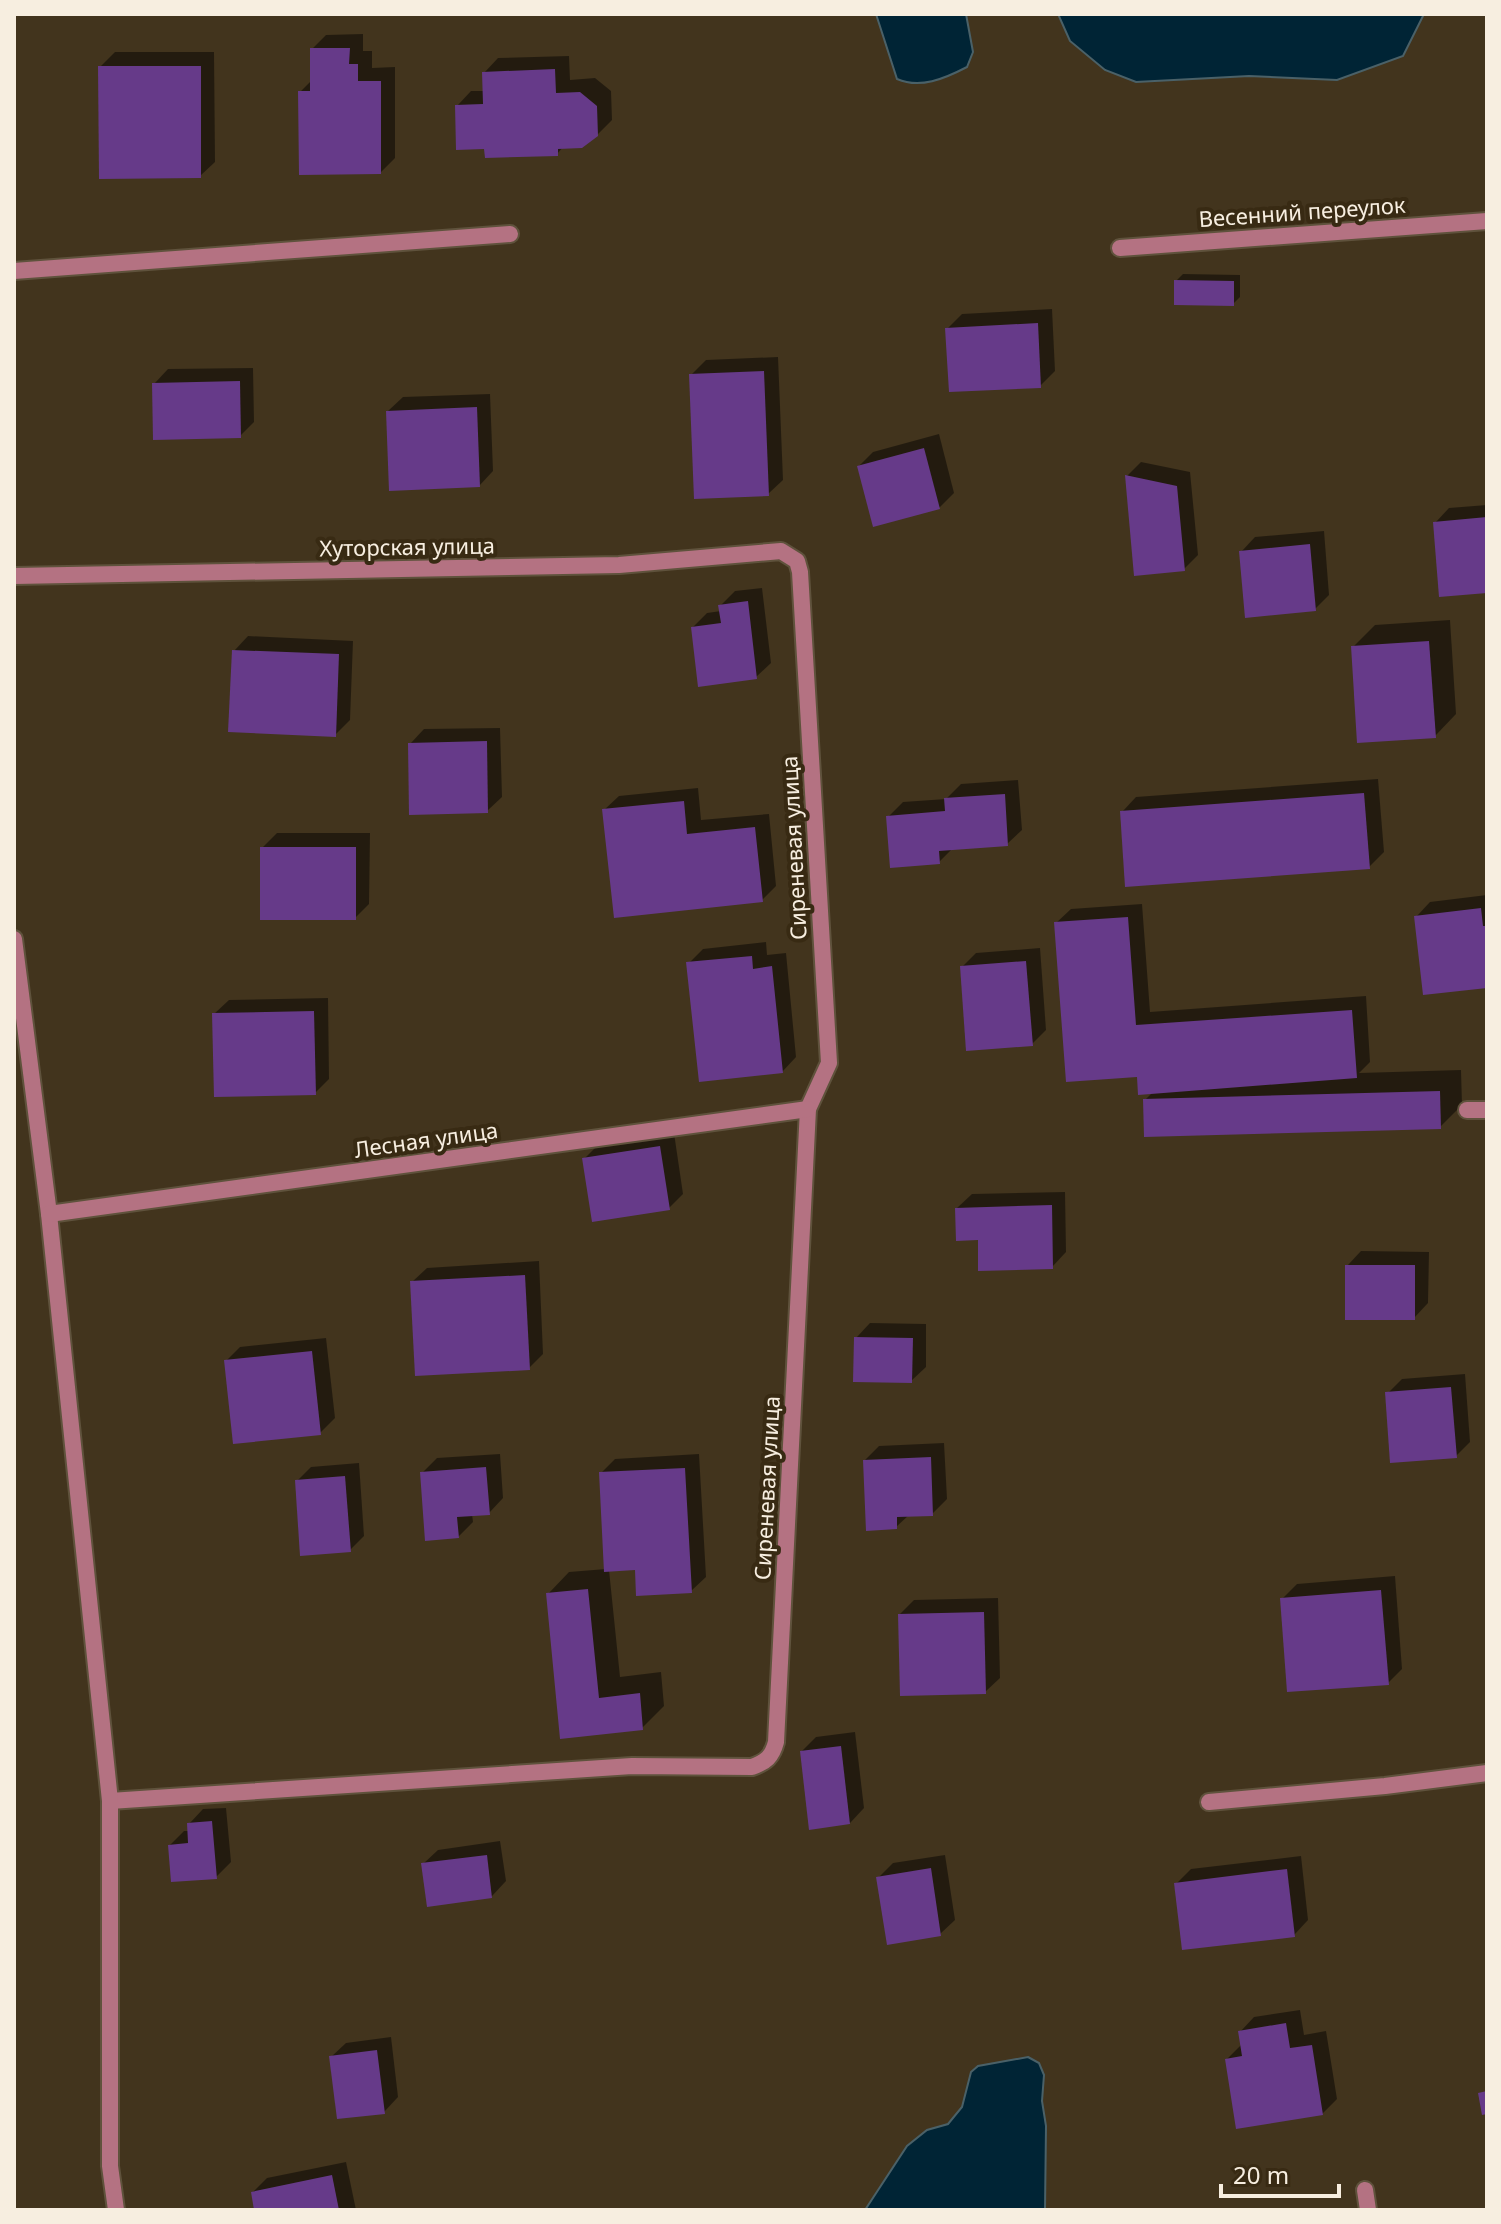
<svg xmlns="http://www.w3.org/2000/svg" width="1501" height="2224" font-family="'Noto Sans',sans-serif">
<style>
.water{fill:#002435;stroke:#4a6168;stroke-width:2}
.shadow{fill:#0007}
.building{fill:#663a89}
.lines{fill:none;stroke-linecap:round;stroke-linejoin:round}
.lane-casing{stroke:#5f523c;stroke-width:20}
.street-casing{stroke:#5f523c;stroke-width:20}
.lane{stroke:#b47282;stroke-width:16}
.street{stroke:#b47282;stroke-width:16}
.labels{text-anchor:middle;stroke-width:8;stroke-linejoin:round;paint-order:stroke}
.street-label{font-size:22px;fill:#f7eee0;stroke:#382a13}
</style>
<rect width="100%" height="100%" fill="#42341d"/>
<g class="water">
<path d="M876,14H966L973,52L967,67C944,79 920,89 897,79Z"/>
<polygon points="1058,14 1424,14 1403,56 1337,80 1249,76 1136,82 1105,70 1070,41"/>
<polygon points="1028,2057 1039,2063 1044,2075 1042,2101 1046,2126 1045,2210 865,2210 907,2146 927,2130 948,2124 962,2107 971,2072 978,2066"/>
</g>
<g class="shadow">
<polygon points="363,34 363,51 372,51 372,68 395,67 395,158 381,172 300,92 312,80 312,49 326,35"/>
<polygon points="115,52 214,52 215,162 200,176 100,67"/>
<polygon points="569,56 570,80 595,78 611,91 612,120 597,135 564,146 557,154 486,147 457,106 471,91 484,91 484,73 498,58"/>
<polygon points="1183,274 1240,275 1240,297 1233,304 1176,281"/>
<polygon points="1052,309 1055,371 1040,386 947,329 962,314"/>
<polygon points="778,357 783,480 768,494 691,375 706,360"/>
<polygon points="253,368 254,422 240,436 154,384 168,369"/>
<polygon points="490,394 493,471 479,486 388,411 403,397"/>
<polygon points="939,434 954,493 939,508 859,466 873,452"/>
<polygon points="1141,462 1190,472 1198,555 1184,569 1127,476"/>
<polygon points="1487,505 1487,591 1435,523 1449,508"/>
<polygon points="1324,531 1329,595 1315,609 1241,552 1255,537"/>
<polygon points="762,588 771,663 756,677 693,627 707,613 721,611 720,606 735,591"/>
<polygon points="1450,620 1456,714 1435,736 1353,647 1375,625"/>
<polygon points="248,636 353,641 350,720 335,735 234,651"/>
<polygon points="500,728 502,797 487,811 410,744 424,729"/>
<polygon points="1378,779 1384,852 1369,867 1122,812 1136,797"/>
<polygon points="1018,780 1022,830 1007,844 953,848 939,862 888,817 903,802 946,799 961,784"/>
<polygon points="698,788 701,820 769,814 776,886 762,900 604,810 619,796"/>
<polygon points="277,833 370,833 369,904 355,918 262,848"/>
<polygon points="1487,895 1487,986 1416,917 1430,902"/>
<polygon points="1142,904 1150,1012 1366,996 1370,1062 1359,1073 1461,1070 1462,1105 1440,1127 1145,1100 1153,1092 1139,1075 1056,923 1071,909"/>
<polygon points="766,942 767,955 786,953 796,1057 782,1072 689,963 703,949"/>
<polygon points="1040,948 1046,1030 1032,1044 962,967 976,953"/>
<polygon points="328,998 329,1079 315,1093 214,1014 229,1000"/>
<polygon points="674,1133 683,1194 669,1208 584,1159 598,1145"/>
<polygon points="1065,1192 1066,1252 1052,1267 980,1238 957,1208 972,1194"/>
<polygon points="1361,1251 1429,1252 1428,1303 1414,1318 1347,1266"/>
<polygon points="539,1261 543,1354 529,1368 412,1282 427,1268"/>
<polygon points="870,1323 926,1324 926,1367 911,1381 856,1338"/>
<polygon points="326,1338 335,1418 320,1433 226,1361 240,1347"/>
<polygon points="1465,1374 1470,1442 1456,1456 1388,1393 1402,1379"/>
<polygon points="944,1443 947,1499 932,1514 909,1515 896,1527 865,1460 879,1446"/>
<polygon points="500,1454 503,1498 489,1513 472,1514 473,1522 458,1537 422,1473 437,1458"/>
<polygon points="699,1454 706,1577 691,1591 637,1568 609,1570 620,1677 661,1672 664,1706 642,1728 562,1737 548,1594 569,1572 606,1569 601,1473 615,1459"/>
<polygon points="359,1463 364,1536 350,1550 297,1481 311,1467"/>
<polygon points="1395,1576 1402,1669 1388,1683 1282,1599 1297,1584"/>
<polygon points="998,1598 1000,1678 985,1692 900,1614 914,1600"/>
<polygon points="855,1732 864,1808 850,1823 802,1751 816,1737"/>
<polygon points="226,1808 231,1862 216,1877 170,1845 184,1831 190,1831 189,1824 203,1809"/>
<polygon points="500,1841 506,1881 492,1896 423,1864 438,1850"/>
<polygon points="945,1855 955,1920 940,1934 878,1878 893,1863"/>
<polygon points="1301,1856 1308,1920 1294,1935 1176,1884 1191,1869"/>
<polygon points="1300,2010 1304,2035 1326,2031 1337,2099 1322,2114 1227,2059 1242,2044 1240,2032 1254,2017"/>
<polygon points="391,2037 398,2097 384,2112 331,2057 346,2043"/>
<polygon points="346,2162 356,2210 256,2210 253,2192 267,2178"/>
</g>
<g class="building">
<polygon points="310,48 350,48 349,64 358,64 358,81 381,81 381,174 299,175 298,91 310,91"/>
<polygon points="98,66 201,66 201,178 99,179"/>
<polygon points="555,69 556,93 580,92 597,106 598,136 582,148 558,149 558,156 485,158 484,149 456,150 455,105 483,104 482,72"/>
<polygon points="1174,280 1234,281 1234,306 1174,305"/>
<polygon points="1038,323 1041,388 949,392 945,328"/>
<polygon points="764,371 769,496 694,499 689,374"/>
<polygon points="240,381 241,438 153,440 152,383"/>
<polygon points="477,407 480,487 389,491 386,411"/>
<polygon points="924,448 940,509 873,527 857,466"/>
<polygon points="1125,475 1177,486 1185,571 1134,576"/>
<polygon points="1487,517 1487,593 1439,597 1433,522"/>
<polygon points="1310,544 1316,611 1245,618 1239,551"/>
<polygon points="748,601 757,679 698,687 691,627 721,623 718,605"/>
<polygon points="1429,641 1436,738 1357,743 1351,646"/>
<polygon points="232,650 339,654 336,737 228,732"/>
<polygon points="487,741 488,813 409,815 408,743"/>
<polygon points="1364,793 1370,869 1125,887 1120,811"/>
<polygon points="1005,794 1008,846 939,851 940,864 890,868 886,816 945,811 944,798"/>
<polygon points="684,801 687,834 755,827 763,902 614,918 602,809"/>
<rect x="260" y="847" width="96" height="73"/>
<polygon points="1481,908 1483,926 1487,926 1487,988 1423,995 1414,916"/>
<polygon points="1128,917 1136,1025 1352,1010 1357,1078 1138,1095 1137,1077 1066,1082 1054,922"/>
<polygon points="752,956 753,969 772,966 783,1073 699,1082 686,962"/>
<polygon points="1026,961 1033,1046 966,1051 960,966"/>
<polygon points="314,1011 316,1095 214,1097 212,1013"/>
<polygon points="1440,1091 1441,1129 1144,1137 1143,1099"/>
<polygon points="660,1146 670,1210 592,1222 582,1158"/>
<polygon points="1052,1205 1053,1269 978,1271 978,1240 956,1241 955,1208"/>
<rect x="1345" y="1265" width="70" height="55"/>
<polygon points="525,1275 530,1370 415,1376 410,1281"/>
<polygon points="854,1337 913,1338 912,1383 853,1382"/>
<polygon points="312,1351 321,1435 233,1444 224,1360"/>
<polygon points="1451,1387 1457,1458 1390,1463 1385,1392"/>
<polygon points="931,1457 933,1516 897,1517 897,1529 866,1531 863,1460"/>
<polygon points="486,1467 490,1515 457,1517 459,1538 425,1541 420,1472"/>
<polygon points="685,1468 692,1593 636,1596 635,1570 604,1572 599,1472"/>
<polygon points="345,1476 351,1552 300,1556 295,1480"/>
<polygon points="588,1589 599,1698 640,1693 643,1730 560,1739 546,1593"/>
<polygon points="1381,1590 1389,1685 1287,1692 1280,1598"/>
<polygon points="984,1612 986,1694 900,1696 898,1614"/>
<polygon points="841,1746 850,1824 809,1830 800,1751"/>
<polygon points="212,1821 217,1879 171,1882 168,1845 188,1843 187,1823"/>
<polygon points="487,1855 492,1898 427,1907 421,1863"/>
<polygon points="931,1868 941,1936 887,1945 876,1877"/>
<polygon points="1287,1869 1295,1937 1182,1950 1174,1883"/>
<polygon points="1286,2023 1290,2048 1312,2045 1323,2115 1236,2129 1225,2059 1242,2056 1238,2031"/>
<polygon points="377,2050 385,2114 337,2119 329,2056"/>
<polygon points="1487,2091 1487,2114 1482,2115 1478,2093"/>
<polygon points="332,2175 339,2210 254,2210 251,2192"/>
</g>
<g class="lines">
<defs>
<g id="lane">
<polyline points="14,271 510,234"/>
<polyline points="1467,1110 1487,1110"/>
<polyline points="1209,1802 1385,1786 1487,1773"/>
<polyline points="1365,2190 1368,2210"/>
</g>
<g id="street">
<polyline points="1120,248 1487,221"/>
<path d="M14,576L619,565L781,551L797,561L800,572L829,1063L808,1109L776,1742C772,1757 766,1762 752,1767L632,1766L110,1801"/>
<polyline points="14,939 49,1214 110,1801 110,2166 116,2210"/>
<polyline points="49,1214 808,1109"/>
</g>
</defs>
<use href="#lane" class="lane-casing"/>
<use href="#street" class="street-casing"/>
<use href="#lane" class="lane"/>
<use href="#street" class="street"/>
</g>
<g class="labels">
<g class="street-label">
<text transform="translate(1302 212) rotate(-4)" y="8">Весенний переулок</text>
<text transform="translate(407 547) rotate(-1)" y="8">Хуторская улица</text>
<text transform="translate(794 848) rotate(-93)" y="8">Сиреневая улица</text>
<text transform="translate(426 1140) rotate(-8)" y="8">Лесная улица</text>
<text transform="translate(767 1488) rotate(-87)" y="8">Сиреневая улица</text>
</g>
</g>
<rect width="1501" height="2224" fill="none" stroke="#f7eee0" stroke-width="32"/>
<path d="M1221 2184v12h118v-12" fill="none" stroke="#f7eee0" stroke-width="4"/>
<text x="1233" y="2184" font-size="24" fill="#f7eee0" stroke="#382a13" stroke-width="6" paint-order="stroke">20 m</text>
</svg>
